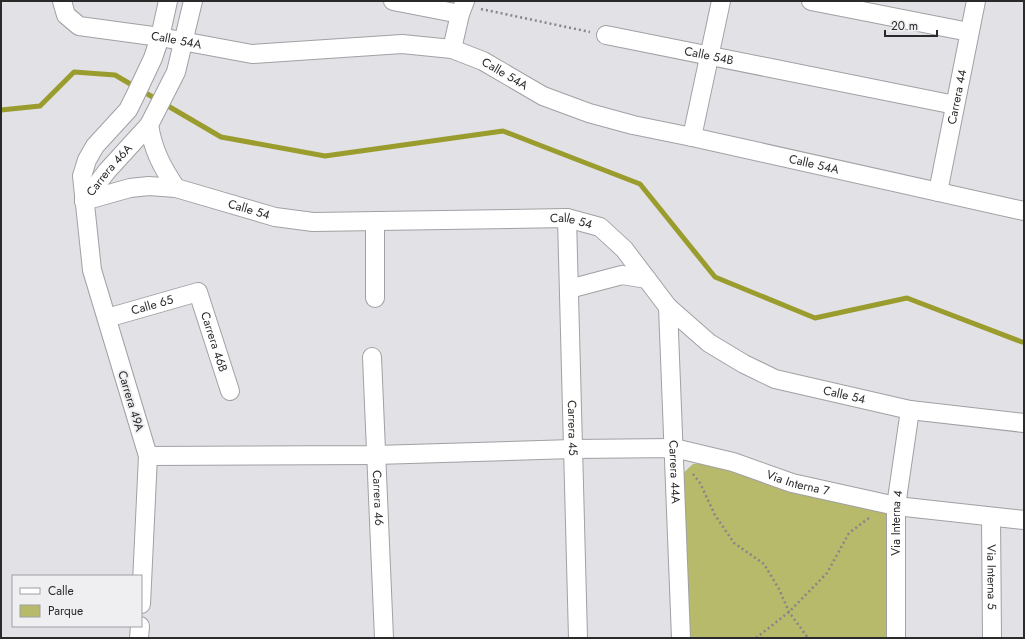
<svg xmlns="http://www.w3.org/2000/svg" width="1025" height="639" font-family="Jost,sans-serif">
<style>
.green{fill:#b7ba6b}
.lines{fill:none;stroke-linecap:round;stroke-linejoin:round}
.stream{stroke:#9a9c2d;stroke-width:5}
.street-casing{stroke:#a1a0a4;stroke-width:20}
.path{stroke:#868688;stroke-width:2.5;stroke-dasharray:2 3;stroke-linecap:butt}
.street{stroke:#fff;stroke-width:18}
.labels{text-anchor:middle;stroke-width:4;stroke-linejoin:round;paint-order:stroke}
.street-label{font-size:12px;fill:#2a2a2b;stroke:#efeff2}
</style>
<rect width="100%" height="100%" fill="#e2e1e5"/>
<polygon class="green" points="712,463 889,508 892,638 687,638 680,476 693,464"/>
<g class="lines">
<polyline class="stream" points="1,110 40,106 74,72 115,75 221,137 325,156 503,131 640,184 715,277 815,318 907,298 1022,342 1024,342"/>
<defs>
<g id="street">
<path id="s1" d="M62,1L66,15L79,26L160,37L252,54L402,44L452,49L483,61L543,96L589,113L633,125L692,137L1024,211"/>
<polyline points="393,1 460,14"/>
<polyline points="811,1 969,32"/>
<path id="s2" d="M606,35L955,105"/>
<polyline points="452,49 460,14 465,1"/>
<path d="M149,125C153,150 162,167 176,188"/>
<polyline points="692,137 721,1"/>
<path id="s3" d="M938,192L976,1"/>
<path id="s4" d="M84,201L130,188L149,186L176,188L275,217L313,222L567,218L600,227L624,249L668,307L709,343L744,364L775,379L910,410L1024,423"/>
<path id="s5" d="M84,201L107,171L149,125L176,72L193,1"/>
<path id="s6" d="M567,218L578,638"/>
<polyline points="375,221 375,298"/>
<polyline points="569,289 622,275 647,279"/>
<path id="s7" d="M668,307L681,638"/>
<path id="s8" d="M107,318L198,292L230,391"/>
<path id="s9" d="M372,357L384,638"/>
<path id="s10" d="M148,456L376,455L573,449L674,448L733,462L792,483L896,506L1024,520"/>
<path id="s11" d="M991,517L992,638"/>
<polyline points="141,604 148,456 92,270 82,176 87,160 95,146 128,110 136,94 153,58 160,37 168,1"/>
<polyline points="139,638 140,626"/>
<path id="s12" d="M896,638V506L910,410"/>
</g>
</defs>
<use href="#street" class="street-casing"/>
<g class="path">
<polyline points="481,9 590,32"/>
<polyline points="693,474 700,483 715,515 734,543 764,564 779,589 789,612 808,638"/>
<polyline points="756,638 789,612 827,573 849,533 869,518"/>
</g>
<use href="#street" class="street"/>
</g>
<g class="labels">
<g class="street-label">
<text dy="4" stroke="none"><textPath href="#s1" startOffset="130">Calle 54A</textPath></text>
<text dy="4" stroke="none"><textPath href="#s2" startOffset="105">Calle 54B</textPath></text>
<text dy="4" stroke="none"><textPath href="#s1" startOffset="466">Calle 54A</textPath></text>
<text dy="4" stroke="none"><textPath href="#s3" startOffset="97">Carrera 44</textPath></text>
<text dy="4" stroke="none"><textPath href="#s1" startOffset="790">Calle 54A</textPath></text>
<text dy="4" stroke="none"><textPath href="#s5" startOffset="40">Carrera 46A</textPath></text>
<text dy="4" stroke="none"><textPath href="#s4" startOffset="170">Calle 54</textPath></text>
<text dy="4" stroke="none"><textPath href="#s4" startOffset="494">Calle 54</textPath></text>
<text dy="4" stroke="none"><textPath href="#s8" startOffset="47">Calle 65</textPath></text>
<text dy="4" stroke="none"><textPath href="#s8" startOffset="147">Carrera 46B</textPath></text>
<text dy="4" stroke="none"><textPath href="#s4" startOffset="830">Calle 54</textPath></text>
<text transform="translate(131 401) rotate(73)" y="4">Carrera 49A</text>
<text dy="4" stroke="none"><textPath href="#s6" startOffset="210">Carrera 45</textPath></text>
<text dy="4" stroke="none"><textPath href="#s7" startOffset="165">Carrera 44A</textPath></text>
<text dy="4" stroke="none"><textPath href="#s10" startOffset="655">Via Interna 7</textPath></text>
<text dy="4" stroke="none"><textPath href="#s9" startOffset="141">Carrera 46</textPath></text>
<text dy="4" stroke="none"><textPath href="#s12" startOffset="115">Via Interna 4</textPath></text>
<text dy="4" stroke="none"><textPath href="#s11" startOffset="60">Via Interna 5</textPath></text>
</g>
</g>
<rect width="1025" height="639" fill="none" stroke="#2a2a2b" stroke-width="4"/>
<rect x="12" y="575" width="130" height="52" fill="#efeff2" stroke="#a0a0a2"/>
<rect x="20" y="588" width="20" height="6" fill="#ffffff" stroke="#a0a0a2"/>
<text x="48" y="595" font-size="12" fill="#2a2a2b">Calle</text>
<rect x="20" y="605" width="20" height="12" fill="#b7ba6b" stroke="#a0a0a2"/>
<text x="48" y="615" font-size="12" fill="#2a2a2b">Parque</text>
<path d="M885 30v6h52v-6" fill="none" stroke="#2a2a2b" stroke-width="2"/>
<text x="891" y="30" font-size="12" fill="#2a2a2b" stroke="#efeff2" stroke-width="3" paint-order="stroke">20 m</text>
</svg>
